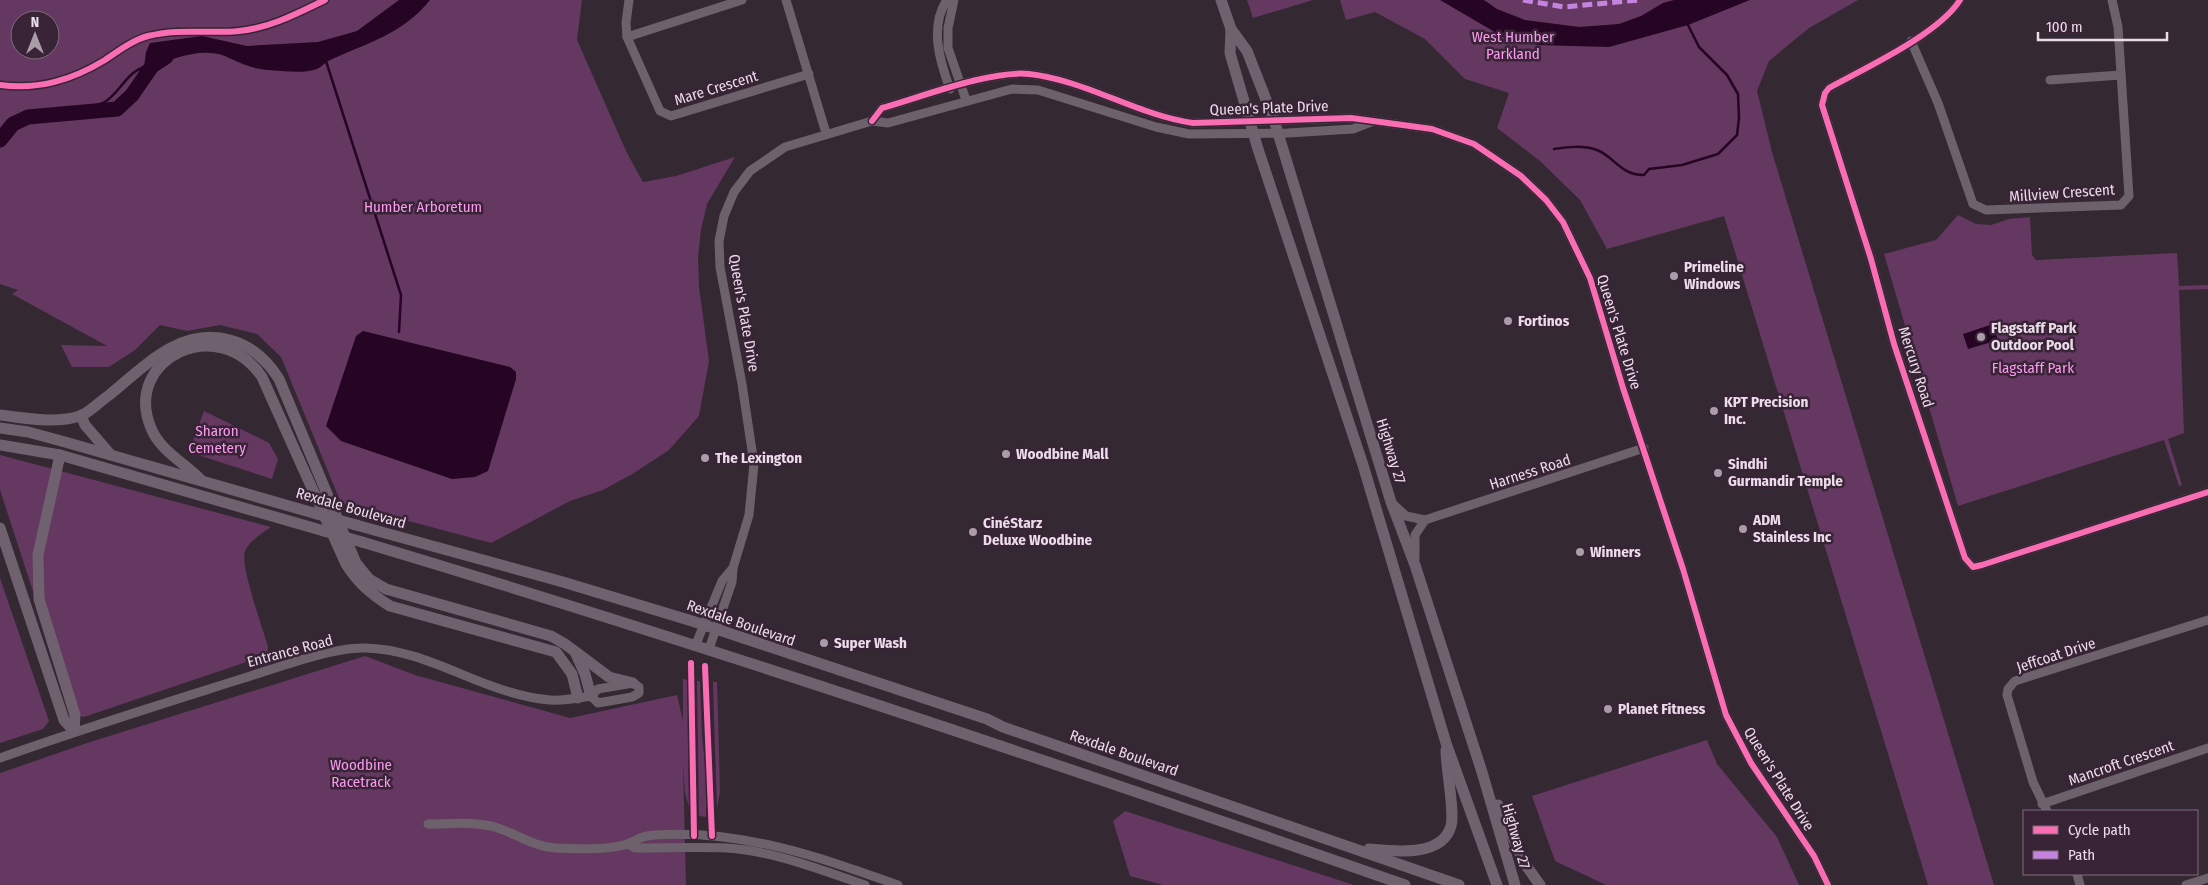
<svg xmlns="http://www.w3.org/2000/svg" width="2208" height="885" font-family="'Fira Sans Condensed',sans-serif">
<style>
.green{fill:#643860;fill-rule:evenodd}
.water{fill:#250523}
.lines{fill:none;stroke-linecap:round;stroke-linejoin:round}
.stream{stroke:#250523;stroke-width:2.5}
.river{stroke:#250523;stroke-width:15}
.minor{stroke:#6d626c;stroke-width:9}
.major{stroke:#70616e;stroke-width:11}
.major-bridge{stroke:#70616e;stroke-width:11}
.quiet{stroke:#c483df;stroke-width:5;stroke-dasharray:10 5;stroke-linecap:butt}
.cycleway-casing{stroke:#392336;stroke-width:9}
.cycleway{stroke:#f96db3;stroke-width:6}
.poi-dot{fill:#aa9da8;stroke:#392336;stroke-width:2}
.labels{text-anchor:middle;stroke-width:5;stroke-linejoin:round;paint-order:stroke}
.park-label{font-size:15px;fill:#fb9af0;stroke:#392336}
.street-label{font-size:15px;fill:#eadce8;stroke:#392336}
.poi-label{font-size:15px;font-weight:bold;fill:#eadce8;stroke:#392336;text-anchor:start}
</style>
<rect width="100%" height="100%" fill="#342832"/>
<g class="green">
<path d="M0,0H582L577,40L627,153L643,182L676,176L735,157L707,204L701,230L698,257L699,287L709,361L699,416L669,450L634,473L603,490L570,501L491,543L341,503L281,357L257,334L220,325L187,331L160,325L135,350L109,367H72L61,345L107,346L12,294L18,290L0,284ZM20,20H50V50H20Z"/>
<polygon points="1247,0 1313,0 1253,18"/>
<polygon points="1340,0 1858,0 1809,28 1769,61 1757,91 1772,152 1994,885 1928,885 1724,216 1607,249 1580,200 1540,161 1497,128 1509,93 1465,79 1425,39 1375,12 1346,20"/>
<polygon points="1958,215 1976,224 1991,225 2009,219 2030,217 2032,255 2036,260 2177,253 2179,286 2208,285 2208,289 2179,290 2184,433 2168,439 2182,485 2179,486 2164,440 1958,506 1884,254 1936,240"/>
<polygon points="204,411 269,443 278,459 272,479 189,452"/>
<path d="M0,455L271,527C263,533 249,541 245,551C240,567 263,628 268,647L267,655L84,717L73,714L0,490Z"/>
<polygon points="0,578 49,721 43,729 0,743"/>
<polygon points="365,656 415,675 570,718 677,695 683,721 683,679 688,680 689,807 685,793 683,763 686,885 0,885 0,773 87,743"/>
<polygon points="697,681 700,681 702,735 707,785 706,817 699,816"/>
<polygon points="713,682 717,682 720,792 717,808"/>
<polygon points="1707,740 1717,764 1777,837 1799,885 1606,885 1555,861 1532,796"/>
<polygon points="1125,811 1354,885 1163,885 1130,876 1113,821"/>
</g>
<g class="water">
<path d="M399,0H430C403,34 367,43 330,60C325,62 322,67 317,69C303,74 283,71 268,70C249,68 240,63 225,56C202,47 171,58 151,69L144,67L146,52L150,43L202,36L247,46L318,42L357,31Z"/>
<polygon points="1440,0 1484,0 1497,9 1525,20 1579,27 1619,24 1641,16 1663,3 1674,0 1750,0 1688,25 1609,47 1538,45 1505,38"/>
<polygon points="1993,324 1998,340 1968,349 1963,334"/>
<polygon points="363,331 510,367 516,372 516,379 488,471 475,477 452,479 341,441 326,426 356,336"/>
</g>
<g class="lines">
<g class="stream">
<polyline points="326,61 401,295 399,332"/>
<path d="M0,131C36,102 66,117 103,103C114,98 122,83 131,75C134,72 139,69 144,67"/>
<path d="M1554,149C1568,147 1582,145 1597,150C1615,157 1620,175 1644,175L1649,169L1682,165L1718,154L1737,135L1739,118L1738,94L1727,75L1699,47L1688,25"/>
</g>
<polyline class="river" points="0,140 13,124 28,117 117,109 132,95 152,66 166,57"/>
<g class="minor">
<polyline points="629,0 626,23 627,37 660,111 671,116 809,74"/>
<polyline points="786,0 826,133"/>
<path d="M947,0C929,26 940,62 950,89"/>
<polyline points="954,0 948,28 948,48 966,100"/>
<path d="M1960,0C1939,34 1865,68 1829,88L1825,93L1822,105L1871,259L1894,344L1965,558L1973,567L1982,565L2208,492"/>
<polyline points="627,37 742,0"/>
<polyline points="1911,41 1938,103 1973,204 1986,210 2121,205 2129,196 2118,27 2112,0"/>
<polyline points="2050,80 2121,75"/>
<path d="M872,121L882,108C921,97 991,70 1029,74C1085,80 1137,115 1193,123L1351,118L1432,129L1474,144L1521,176L1546,200L1563,222L1590,278L1623,388L1683,569L1726,715L1751,763L1814,856L1828,885"/>
<polyline points="1393,504 1406,516 1425,520"/>
<polyline points="1415,559 1415,535 1425,520 1644,448"/>
<polyline points="696,644 722,581 733,568"/>
<polyline points="709,649 732,582 733,568 749,515 754,464 742,384 720,267 719,241 724,216 734,192 750,171 785,147 872,121 888,123 1012,89 1038,90 1156,127 1189,134 1288,133 1353,129 1371,122"/>
<path d="M0,758C81,729 162,704 244,678C276,668 333,647 365,648C430,649 485,695 550,700C563,701 578,698 591,696L598,689L633,683L639,687V693L632,697L598,703L591,696"/>
<polyline points="2042,804 2208,748"/>
<polyline points="2047,811 2033,782 2007,695 2008,689 2015,681 2208,620"/>
<path d="M428,824C450,824 473,821 495,827C517,834 532,846 555,848C574,849 610,850 627,844C639,839 641,836 655,835C741,829 819,857 898,885"/>
<path d="M628,844L635,848C665,848 697,847 727,848C774,851 821,870 865,885"/>
<polyline points="2077,874 2080,885"/>
<polyline points="2186,885 2208,878"/>
</g>
<g class="major">
<polyline points="1221,0 1231,29 1247,51 1274,120 1391,502 1415,565 1482,772 1515,885"/>
<polyline points="1231,29 1230,53 1257,146 1363,465 1446,743 1497,885"/>
<path d="M0,415C25,418 55,424 80,416C89,413 99,402 108,396C143,368 180,326 230,340C252,346 267,360 279,379L356,563L369,579L386,589L551,636L565,644L609,677L633,683"/>
<polyline points="81,415 85,425 110,454"/>
<polyline points="0,428 28,432 65,442 317,514"/>
<polyline points="0,445 60,455 324,531"/>
<polyline points="60,455 38,555 39,599 75,715 74,731"/>
<path d="M201,480C185,463 160,451 151,428C122,359 218,312 262,377L346,564C358,583 371,594 390,606L556,652L572,674L578,698"/>
<polyline points="356,525 563,582 692,621 987,719 1003,727 1459,885"/>
<polyline points="0,528 64,720 74,731"/>
<path d="M362,542C713,647 1060,764 1405,885"/>
<polyline points="576,654 585,674 591,696"/>
<polyline points="1498,805 1525,864 1540,885"/>
<path d="M1369,849C1393,851 1442,858 1451,826C1455,812 1446,769 1446,750"/>
</g>
<g class="major-bridge">
<polyline points="317,514 356,525"/>
<polyline points="324,531 362,542"/>
</g>
<polyline class="quiet" points="1523,0 1564,7 1639,0"/>
<defs>
<g id="cycleway">
<path d="M1960,0C1939,34 1865,68 1829,88L1825,93L1822,105L1871,259L1894,344L1965,558L1973,567L1982,565L2208,492"/>
<path d="M0,85C39,90 72,80 105,60C118,51 133,40 148,36C179,28 209,34 239,31C270,28 298,13 325,0"/>
<path d="M872,121L882,108C921,97 991,70 1029,74C1085,80 1137,115 1193,123L1351,118L1432,129L1474,144L1521,176L1546,200L1563,222L1590,278L1623,388L1683,569L1726,715L1751,763L1814,856L1828,885"/>
<polyline points="691,663 694,836"/>
<polyline points="705,666 712,836"/>
</g>
</defs>
<use href="#cycleway" class="cycleway-casing"/>
<use href="#cycleway" class="cycleway"/>
</g>
<g class="poi-dot">
<circle cx="1674" cy="276" r="5"/>
<circle cx="1508" cy="321" r="5"/>
<circle cx="1981" cy="337" r="5"/>
<circle cx="1714" cy="411" r="5"/>
<circle cx="1006" cy="454" r="5"/>
<circle cx="705" cy="458" r="5"/>
<circle cx="1718" cy="473" r="5"/>
<circle cx="1743" cy="529" r="5"/>
<circle cx="973" cy="532" r="5"/>
<circle cx="1580" cy="552" r="5"/>
<circle cx="824" cy="643" r="5"/>
<circle cx="1608" cy="709" r="5"/>
</g>
<g class="labels">
<g class="park-label">
<text x="1513" y="42">West Humber<tspan x="1513" dy="17">Parkland</tspan></text>
<text x="423" y="212">Humber Arboretum</text>
<text x="2033" y="373">Flagstaff Park</text>
<text x="217" y="436">Sharon<tspan x="217" dy="17">Cemetery</tspan></text>
<text x="361" y="770">Woodbine<tspan x="361" dy="17">Racetrack</tspan></text>
</g>
<g class="street-label">
<text transform="translate(716 88) rotate(-17)" y="5">Mare Crescent</text>
<text transform="translate(1269 108) rotate(-2)" y="5">Queen's Plate Drive</text>
<text transform="translate(2062 193) rotate(-4)" y="5">Millview Crescent</text>
<text transform="translate(744 313) rotate(80)" y="5">Queen's Plate Drive</text>
<text transform="translate(1619 332) rotate(73)" y="5">Queen's Plate Drive</text>
<text transform="translate(1916 367) rotate(72)" y="5">Mercury Road</text>
<text transform="translate(1391 451) rotate(73)" y="5">Highway 27</text>
<text transform="translate(1530 472) rotate(-18)" y="5">Harness Road</text>
<text transform="translate(351 508) rotate(16)" y="5">Rexdale Boulevard</text>
<text transform="translate(741 623) rotate(19)" y="5">Rexdale Boulevard</text>
<text transform="translate(290 651) rotate(-15)" y="5">Entrance Road</text>
<text transform="translate(2056 655) rotate(-18)" y="5">Jeffcoat Drive</text>
<text transform="translate(1124 753) rotate(19)" y="5">Rexdale Boulevard</text>
<text transform="translate(2121 763) rotate(-19)" y="5">Mancroft Crescent</text>
<text transform="translate(1779 779) rotate(58)" y="5">Queen's Plate Drive</text>
<text transform="translate(1516 836) rotate(74)" y="5">Highway 27</text>
</g>
<g class="poi-label">
<text x="1684" y="272">Primeline<tspan x="1684" dy="17">Windows</tspan></text>
<text x="1518" y="326">Fortinos</text>
<text x="1991" y="333">Flagstaff Park<tspan x="1991" dy="17">Outdoor Pool</tspan></text>
<text x="1724" y="407">KPT Precision<tspan x="1724" dy="17">Inc.</tspan></text>
<text x="1016" y="459">Woodbine Mall</text>
<text x="715" y="463">The Lexington</text>
<text x="1728" y="469">Sindhi<tspan x="1728" dy="17">Gurmandir Temple</tspan></text>
<text x="1753" y="525">ADM<tspan x="1753" dy="17">Stainless Inc</tspan></text>
<text x="983" y="528">CinéStarz<tspan x="983" dy="17">Deluxe Woodbine</tspan></text>
<text x="1590" y="557">Winners</text>
<text x="834" y="648">Super Wash</text>
<text x="1618" y="714">Planet Fitness</text>
</g>
</g>
<rect x="2023" y="810" width="175" height="65" fill="#392336" stroke="#806d7d"/>
<rect x="2033" y="826" width="25" height="8" fill="#f96db3" stroke="#806d7d"/>
<text x="2068" y="835" font-size="15" fill="#eadce8">Cycle path</text>
<rect x="2033" y="851" width="25" height="8" fill="#c483df" stroke="#806d7d"/>
<text x="2068" y="860" font-size="15" fill="#eadce8">Path</text>
<g transform="translate(35 35)"><circle r="24" fill="#392336" stroke="#806d7d"/>
<path d="M0-4L9 19L0 12L-9 19Z" fill="#aa9da8"/>
<text y="-8" font-size="14" font-weight="bold" text-anchor="middle" fill="#eadce8">N</text>
</g>
<path d="M2038 32v8h129v-8" fill="none" stroke="#eadce8" stroke-width="2.5"/>
<text x="2046" y="32" font-size="15" fill="#eadce8" stroke="#392336" stroke-width="4" paint-order="stroke">100 m</text>
</svg>
